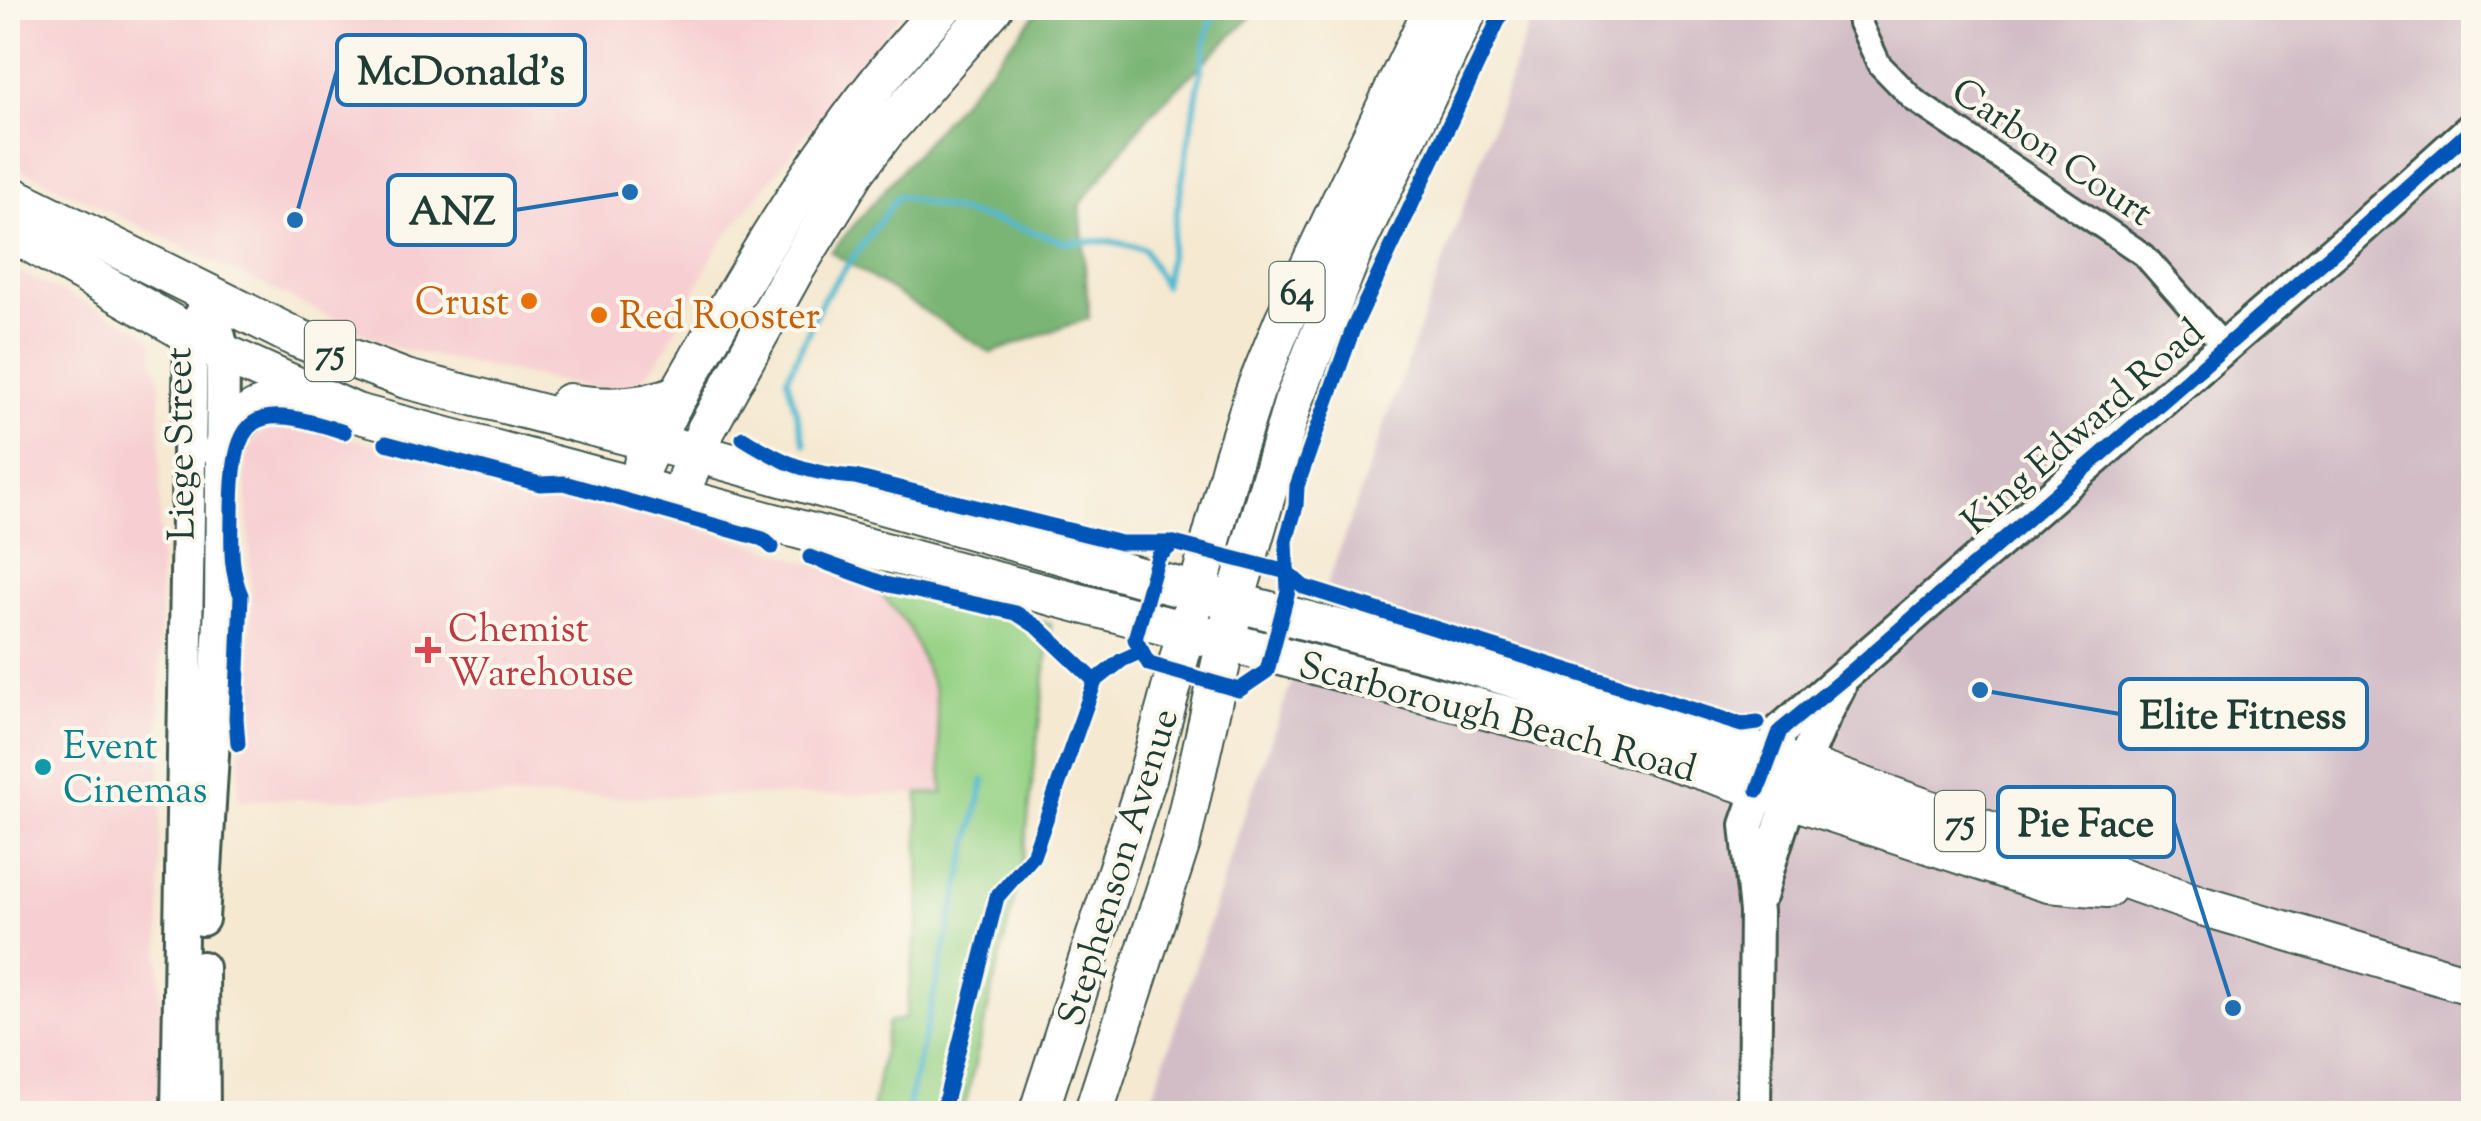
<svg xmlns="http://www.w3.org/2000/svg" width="2481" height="1121" font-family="'Sorts Mill Goudy',serif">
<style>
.built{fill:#f7cfd2}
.industrial{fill:#d2bdc6}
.green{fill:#99d387;stroke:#5c885e;stroke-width:2.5}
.forest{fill:#7ab574;stroke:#4c7954;stroke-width:2.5}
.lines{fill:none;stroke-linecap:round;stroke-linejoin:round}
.stream{stroke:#52b9d0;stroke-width:6}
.minor-casing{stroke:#3f574c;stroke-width:28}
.secondary-casing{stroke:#3f574c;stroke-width:38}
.primary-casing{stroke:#3f574c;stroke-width:42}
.minor{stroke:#fff;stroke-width:22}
.secondary{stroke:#fff;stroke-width:32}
.primary{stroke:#fff;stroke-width:38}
.cycleway-casing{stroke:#fbf7ec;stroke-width:21}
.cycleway{stroke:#0057b8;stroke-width:15}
.food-dot{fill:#e8710a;stroke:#fbf7ec;stroke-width:4}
.health-dot{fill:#e0444e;stroke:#fbf7ec;stroke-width:4}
.culture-dot{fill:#0f9aa8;stroke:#fbf7ec;stroke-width:4}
.labels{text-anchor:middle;stroke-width:8;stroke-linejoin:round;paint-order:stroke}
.shield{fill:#fbf7ec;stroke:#61756b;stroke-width:2.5}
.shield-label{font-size:35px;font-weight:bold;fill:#1f3d34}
.street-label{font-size:38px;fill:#1f3d34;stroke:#fbf7ec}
.food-label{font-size:38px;fill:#c56008;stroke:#fbf7ec;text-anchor:end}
.health-label{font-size:38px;fill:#be3a42;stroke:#fbf7ec;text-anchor:start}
.culture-label{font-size:38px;fill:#0d838f;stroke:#fbf7ec;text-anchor:start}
.leader{fill:none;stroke:#1f6fb2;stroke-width:4}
.callout-dot{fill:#1f6fb2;stroke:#fbf7ec;stroke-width:4}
.callout{fill:#fbf7ec;stroke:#1f6fb2;stroke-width:4}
.callout-label{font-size:40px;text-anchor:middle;font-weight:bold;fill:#1f3d34}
</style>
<rect width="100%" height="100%" fill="#fbf7ec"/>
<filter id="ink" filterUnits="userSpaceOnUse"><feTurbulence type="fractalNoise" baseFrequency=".01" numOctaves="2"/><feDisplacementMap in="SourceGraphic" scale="20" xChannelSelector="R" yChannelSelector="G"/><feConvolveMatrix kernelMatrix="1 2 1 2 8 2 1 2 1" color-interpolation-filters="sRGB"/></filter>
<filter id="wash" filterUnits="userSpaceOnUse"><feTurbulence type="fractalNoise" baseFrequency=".0048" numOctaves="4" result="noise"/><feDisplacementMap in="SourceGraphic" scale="40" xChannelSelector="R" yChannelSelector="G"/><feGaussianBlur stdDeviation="2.25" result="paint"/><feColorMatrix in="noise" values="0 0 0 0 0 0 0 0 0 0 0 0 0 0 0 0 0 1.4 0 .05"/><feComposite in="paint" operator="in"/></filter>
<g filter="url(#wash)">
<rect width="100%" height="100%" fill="#f5e9d2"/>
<g class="built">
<polygon points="8,8 905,8 716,249 664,352 643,379 626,390 611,392 395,348 8,163"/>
<polygon points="8,267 140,329 153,342 153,357 160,380 160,1113 8,1113"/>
<polygon points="291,423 552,487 760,546 875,586 909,627 935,691 943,794 238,800 240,748 245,747 252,600 245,463 247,449 256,438 267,428"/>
</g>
<polygon class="industrial" points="1535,8 2473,8 2473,1113 1147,1114 1250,798"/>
<polygon class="green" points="875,586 1051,624 1023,862 963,1113 872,1113 888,1022 905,1019 920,911 918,794 943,793 935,691 909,627"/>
<polygon class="forest" points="1041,8 1252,8 1250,18 1149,115 1080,205 1089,318 991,353 831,252"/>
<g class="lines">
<g class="stream">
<polyline points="805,444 787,378 823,299 898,196 1005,223 1065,242 1110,241 1144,249 1164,286 1208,30 1218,8"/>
<polyline points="906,1114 984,780"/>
</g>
</g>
</g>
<g filter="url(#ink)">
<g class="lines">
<defs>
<polyline id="minor" points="1857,8 1860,23 1879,64 1914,100 2144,255 2224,346"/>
<g id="secondary">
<path d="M1761,893C1780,821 1804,753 1839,687"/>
<polyline points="202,919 221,607 223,353 217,329"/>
<polyline points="202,968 203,1114"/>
<polyline points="178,1114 191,337 209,296"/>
<polyline points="1754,1114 1756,912 1747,825 1780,731 2357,232 2474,127"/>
</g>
<g id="primary">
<polyline points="8,194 297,338 406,379 696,453 1140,577 1441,656 1823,772 2202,906 2474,986"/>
<polyline points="8,230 223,353 356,413 1649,753 2048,883 2107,888"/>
<path d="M569,403C605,409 645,408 679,394"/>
<path d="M221,451C252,394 267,402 326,413"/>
<path d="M643,464C663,417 691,373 716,328C781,215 852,103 942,8"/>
<polyline points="687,477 706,430 794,271 855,172 885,132 993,8"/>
<polyline points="1038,1114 1147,778 1233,459 1255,391 1284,320 1433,8"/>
<polyline points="1093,1114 1181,842 1235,601 1293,403 1353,251 1469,8"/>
</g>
</defs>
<use href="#minor" class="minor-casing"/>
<use href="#secondary" class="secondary-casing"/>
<use href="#primary" class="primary-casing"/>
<use href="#minor" class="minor"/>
<use href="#secondary" class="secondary"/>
<use href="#primary" class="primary"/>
<defs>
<g id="cycleway">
<path d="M743,438C783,463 808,474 855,477L1121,543H1174L1287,572L1304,587L1742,725L1758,723"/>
<polyline points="386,443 540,484 564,483 763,539 772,547"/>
<polyline points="1174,543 1158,557 1135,639 1149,664 1239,690 1267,671 1288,591 1286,541 1296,506 1297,486 1353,329 1504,8"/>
<polyline points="810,557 885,584 1016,613 1039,628 1095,681"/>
<path d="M238,744L236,718L241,595C229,568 232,540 232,511C233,412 252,401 344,432"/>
<polyline points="1758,790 1780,731 1843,679 2357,232 2474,127"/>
<polyline points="942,1114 997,897 1033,856 1095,681 1122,660 1142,651"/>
</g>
</defs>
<use href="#cycleway" class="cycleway-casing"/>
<use href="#cycleway" class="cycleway"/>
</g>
</g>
<g class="food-dot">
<circle cx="529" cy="301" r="10"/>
<circle cx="599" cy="315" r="10"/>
</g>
<path class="health-dot" d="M423 635h10v10h10v10h-10v10h-10v-10h-10v-10h10z"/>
<circle class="culture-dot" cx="43" cy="767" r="10"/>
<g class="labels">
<g class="shield">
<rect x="1269.5" y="262" width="55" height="60" rx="8"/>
<rect x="305" y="321" width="50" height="60" rx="8"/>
<rect x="1935" y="791" width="50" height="60" rx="8"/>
</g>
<g class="shield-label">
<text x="1297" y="304">64</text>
<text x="330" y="363">75</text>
<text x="1960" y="833">75</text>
</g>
<g class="street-label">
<text transform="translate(2053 151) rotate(34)" y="13">Carbon Court</text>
<text transform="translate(2082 426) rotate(-41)" y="13">King Edward Road</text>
<text transform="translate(179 444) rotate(-91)" y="13">Liege Street</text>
<text transform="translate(1498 716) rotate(15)" y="13">Scarborough Beach Road</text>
<text transform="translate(1117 867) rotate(-73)" y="13">Stephenson Avenue</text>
</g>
<g class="food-label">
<text x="509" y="314">Crust</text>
<text x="619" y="328" text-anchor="start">Red Rooster</text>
</g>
<g class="health-label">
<text x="448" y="641">Chemist<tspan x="448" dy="44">Warehouse</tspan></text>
</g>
<g class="culture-label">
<text x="63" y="758">Event<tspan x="63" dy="44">Cinemas</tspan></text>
</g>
</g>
<path class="leader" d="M295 220L337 70M630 192L515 210M1980 690L2120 714M2233 1008L2174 822"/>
<g class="callout-dot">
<circle cx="295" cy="220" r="10"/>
<circle cx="630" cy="192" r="10"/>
<circle cx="1980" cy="690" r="10"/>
<circle cx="2233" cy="1008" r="10"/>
</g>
<g class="callout">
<rect x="337" y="35" width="248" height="70" rx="10"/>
<rect x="388" y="175" width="127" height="70" rx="10"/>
<rect x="2120" y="679" width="247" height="70" rx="10"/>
<rect x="1998" y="787" width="176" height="70" rx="10"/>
</g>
<g class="callout-label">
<text x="461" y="84">McDonald's</text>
<text x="452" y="224">ANZ</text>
<text x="2243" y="728">Elite Fitness</text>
<text x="2086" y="836">Pie Face</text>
</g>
<rect width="2481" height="1121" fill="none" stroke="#fbf7ec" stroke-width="40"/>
</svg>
